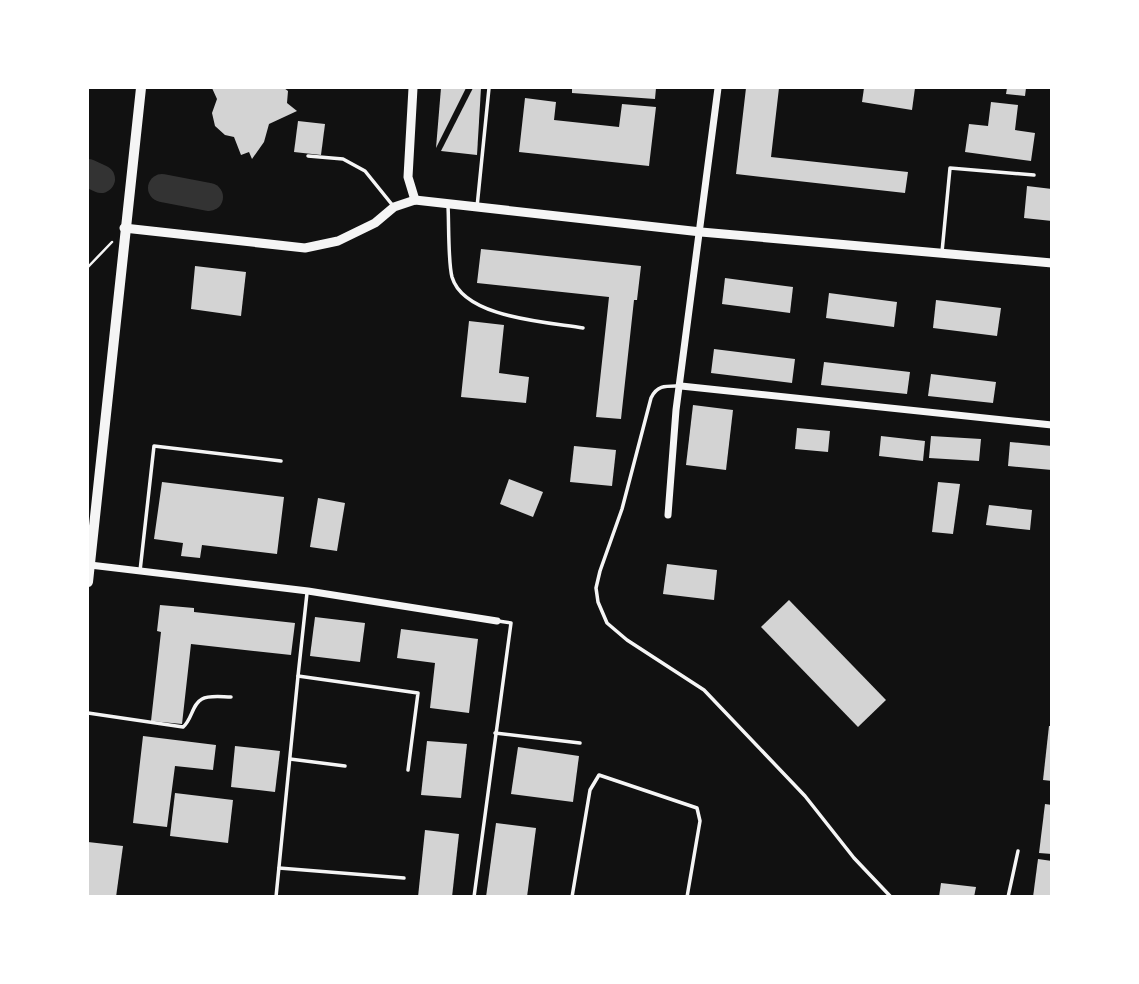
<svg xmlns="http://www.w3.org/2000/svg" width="1139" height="984" font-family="'PT Sans',sans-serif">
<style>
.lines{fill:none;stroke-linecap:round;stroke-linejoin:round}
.river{stroke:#333;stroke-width:28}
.building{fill:#d3d3d3}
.path{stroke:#f5f5f5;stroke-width:2.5}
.service{stroke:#f5f5f5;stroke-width:3.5}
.minor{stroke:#f5f5f5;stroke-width:7}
.tertiary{stroke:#f5f5f5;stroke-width:9}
.primary{stroke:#f5f5f5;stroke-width:10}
</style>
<rect width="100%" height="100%" fill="#111"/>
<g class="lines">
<g class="river">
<polyline points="88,173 101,179"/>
<polyline points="162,188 209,197"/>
</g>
</g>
<g class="building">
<polygon points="212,88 284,88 288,91 287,103 297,111 269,124 264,142 252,159 249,152 241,155 234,137 225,135 215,126 212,113 217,99"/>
<polygon points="441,88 466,88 436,148"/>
<polygon points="473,88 481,88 477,155 441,151"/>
<polygon points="572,88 656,88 655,99 572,93"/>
<polygon points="746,88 779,88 771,157 908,172 905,193 736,174"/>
<polygon points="864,88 915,88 912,110 862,102"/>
<polygon points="1007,88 1026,88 1025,96 1006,94"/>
<polygon points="525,98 556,102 554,120 619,127 622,104 656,107 649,166 519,152"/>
<polygon points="991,102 1018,105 1015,130 1035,133 1031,161 965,152 969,124 988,126"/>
<polygon points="298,121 325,124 321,155 294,152"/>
<polygon points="1027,186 1052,189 1052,221 1024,218"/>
<polygon points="481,249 641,266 637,300 634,300 621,419 596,417 609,297 477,283"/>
<polygon points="195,266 246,272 241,316 191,309"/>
<polygon points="725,278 793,287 790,313 722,304"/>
<polygon points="829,293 897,302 894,327 826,318"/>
<polygon points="936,300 1001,308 997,336 933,328"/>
<polygon points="469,321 504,325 499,373 529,377 526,403 461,397"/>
<polygon points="714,349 795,359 792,383 711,373"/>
<polygon points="824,362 910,372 907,394 821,385"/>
<polygon points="931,374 996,382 993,403 928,396"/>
<polygon points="693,405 733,410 726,470 686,465"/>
<polygon points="797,428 830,431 828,452 795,449"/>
<polygon points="881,436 925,441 923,461 879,456"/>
<polygon points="931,436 981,439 979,461 929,458"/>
<polygon points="1010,442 1052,446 1052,470 1008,466"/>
<polygon points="574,446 616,450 612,486 570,482"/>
<polygon points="509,479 543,492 533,517 500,504"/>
<polygon points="162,482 284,497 277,554 202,545 200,558 181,556 183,543 154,539"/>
<polygon points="938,482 960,484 953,534 932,532"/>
<polygon points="318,498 345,503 337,551 310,547"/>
<polygon points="989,505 1032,510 1030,530 986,525"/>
<polygon points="667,564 717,570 714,600 663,594"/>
<polygon points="789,600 886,700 858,727 761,627"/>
<polygon points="160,605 194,608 194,612 295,623 291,655 191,644 182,724 151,721 161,632 157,631"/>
<polygon points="315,617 365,623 360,662 310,656"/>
<polygon points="401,629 478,639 469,713 430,708 435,663 397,658"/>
<polygon points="1049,726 1052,726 1052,781 1043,780"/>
<polygon points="143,736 216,745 213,770 175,766 167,827 133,823"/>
<polygon points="427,741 467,744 461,798 421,795"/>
<polygon points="235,746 280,751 275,792 231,787"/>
<polygon points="518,747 579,756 573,802 511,794"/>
<polygon points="175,793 233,800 228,843 170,836"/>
<polygon points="1045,804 1052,805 1052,854 1039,853"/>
<polygon points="496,823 536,828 527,897 486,897"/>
<polygon points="425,830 459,834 452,897 418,897"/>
<polygon points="88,842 123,846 116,897 88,897"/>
<polygon points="1038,859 1052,861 1052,897 1033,897"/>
<polygon points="941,883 976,887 974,897 939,897"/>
</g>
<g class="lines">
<polyline class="path" points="88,267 112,242"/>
<g class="service">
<polyline points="308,156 343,159 365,171 394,207"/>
<path d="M448,206C449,223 448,262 452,277C464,318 547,322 583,328"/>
<polyline points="477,207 489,88"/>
<polyline points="942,252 950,168 1034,175"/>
<path d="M679,386C666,386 657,385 651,398L622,509L600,571L596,588L598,602L607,623L627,640L704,690L805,796L854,858L891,897"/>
<polyline points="140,571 154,446 281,461"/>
<polyline points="307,593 298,676 418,693 408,770"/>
<path d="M88,713L183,727C192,720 192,704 202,699C209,695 222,697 231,697"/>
<polyline points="495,733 580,743"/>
<polyline points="290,759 345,766"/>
<polyline points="279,868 404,878"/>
<polyline points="276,897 298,676"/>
<polyline points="474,897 511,623 498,621"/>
<polyline points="572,897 590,790 599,775 697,808 700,821 687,897"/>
<polyline points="1008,897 1018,851"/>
</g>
<g class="minor">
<polyline points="681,386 1052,425"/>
<polyline points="668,515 676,410 718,88"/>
<polyline points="90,565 308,591 497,621"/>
</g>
<g class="tertiary">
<polyline points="413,88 408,177 415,200"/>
<polyline points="124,228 305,248 338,241 375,223 394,207 415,200 701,232 1052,263"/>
</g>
<polyline class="primary" points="88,582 141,88"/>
</g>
<rect width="1139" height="984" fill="none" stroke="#ffffff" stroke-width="178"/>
</svg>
